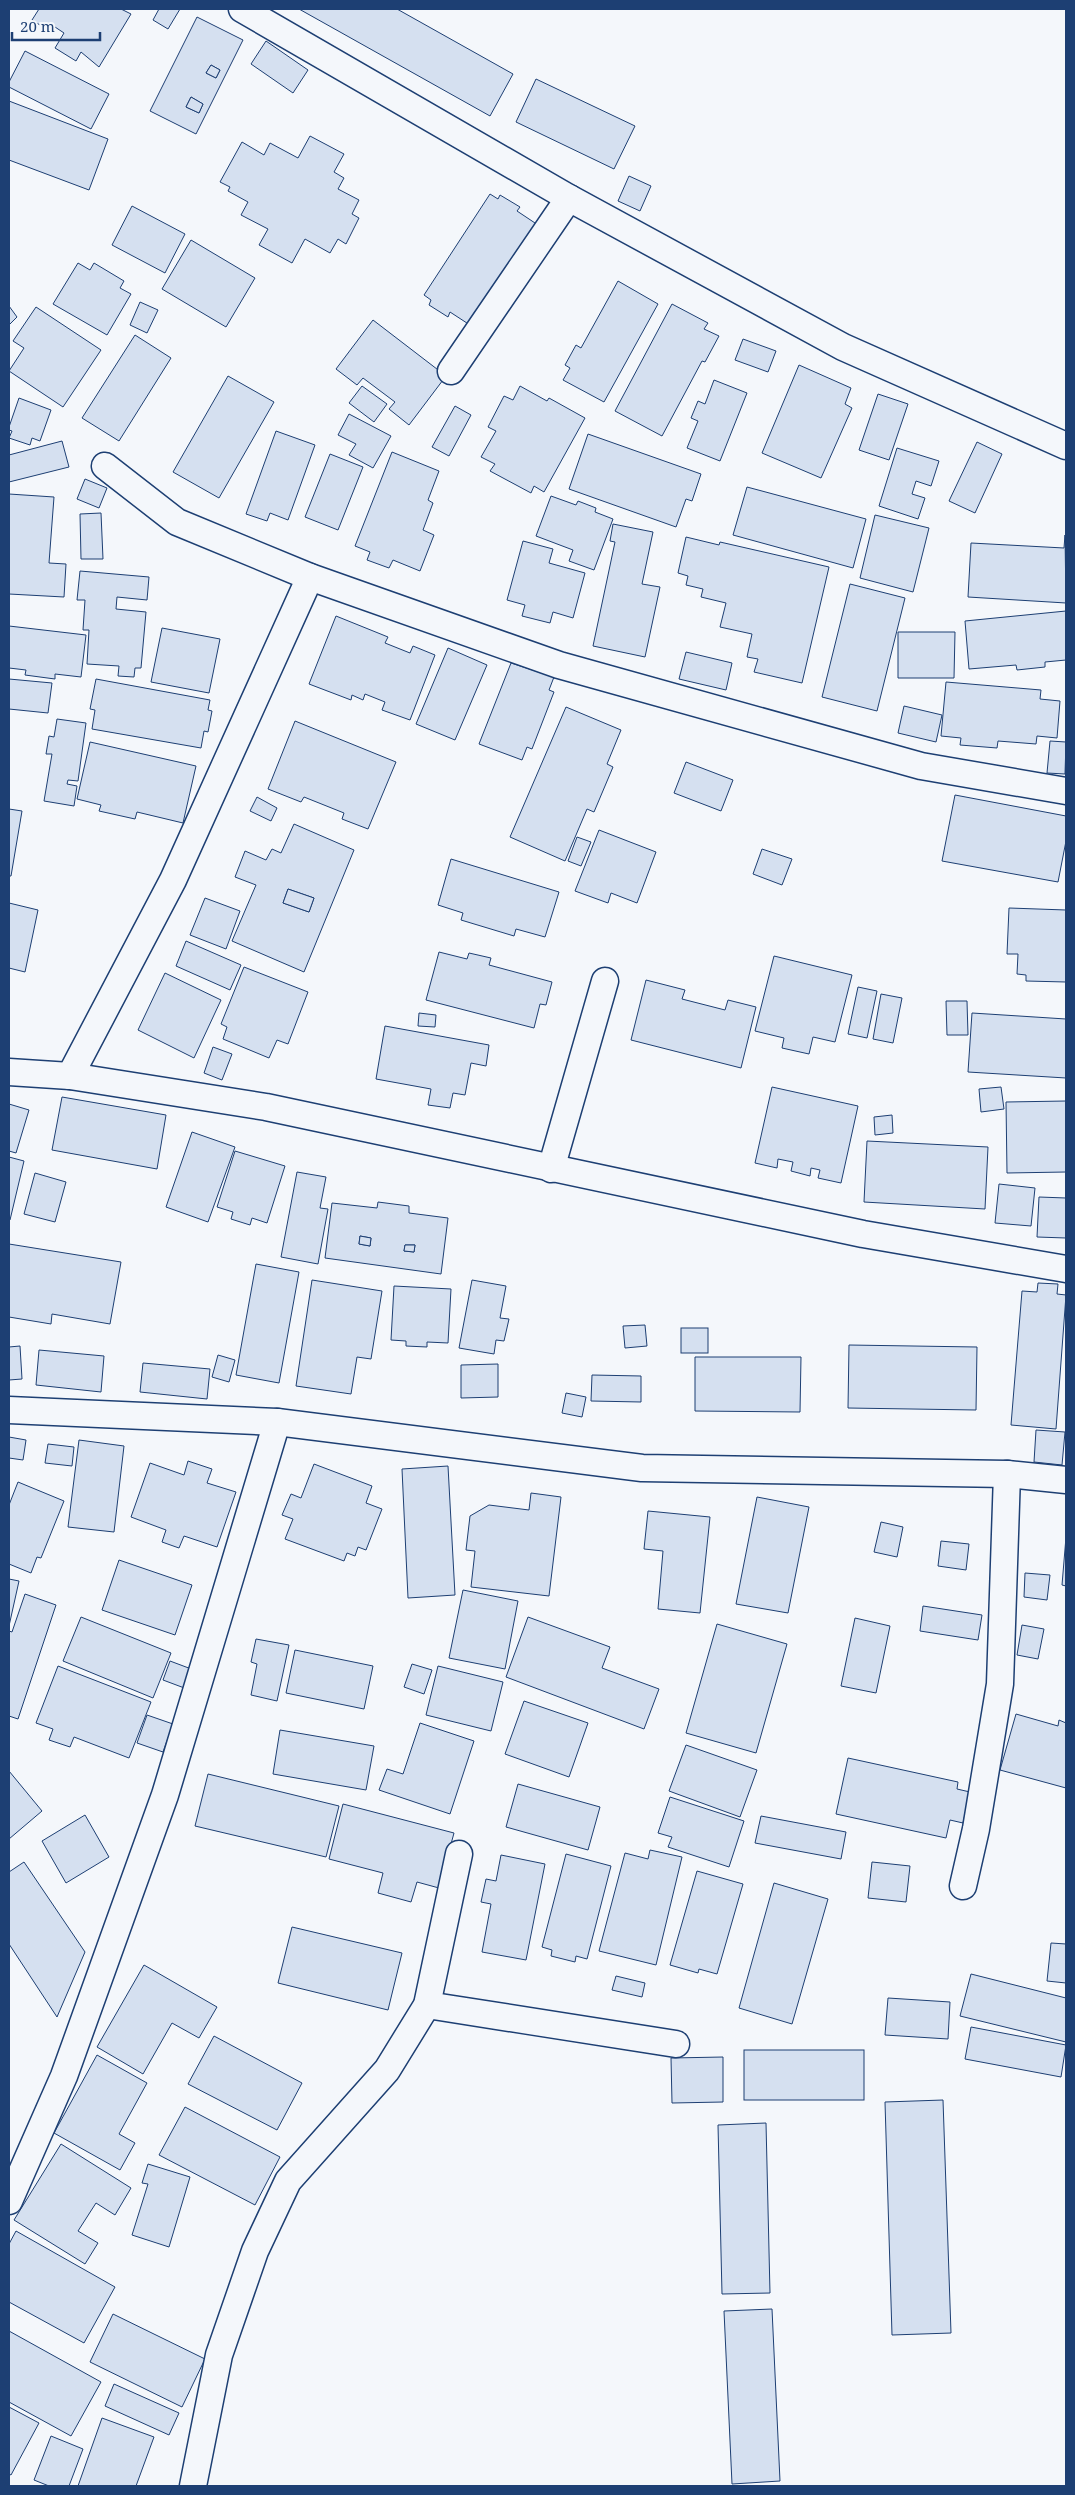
<svg xmlns="http://www.w3.org/2000/svg" width="1075" height="2495" font-family="'Noto Serif',serif">
<style>
.building{fill:#d5e0f0;stroke:#1d3f73;fill-rule:evenodd}
.lines{fill:none;stroke-linecap:round;stroke-linejoin:round}
.street-casing{stroke:#1d3f73;stroke-width:29}
.street{stroke:#f4f7fb;stroke-width:26}
</style>
<rect width="100%" height="100%" fill="#f4f7fb"/>
<g class="building">
<polygon points="39,9 121,9 131,14 99,67 81,52 76,61 55,48 64,33 55,27 51,32 32,20"/>
<polygon points="159,9 180,9 168,29 153,20"/>
<polygon points="299,9 397,9 513,74 490,116"/>
<path d="M197,17L243,40L196,134L150,111ZM211,65L220,70L216,78L206,73ZM191,97L203,104L199,113L186,107Z"/>
<polygon points="266,41 308,70 293,93 251,64"/>
<polygon points="25,51 109,94 91,129 9,87 9,82"/>
<polygon points="211,65 220,70 216,78 206,73"/>
<polygon points="536,79 635,126 614,169 516,122"/>
<polygon points="191,97 203,104 199,113 186,107"/>
<polygon points="9,101 108,139 89,190 9,160"/>
<polygon points="310,136 344,154 334,172 344,178 338,189 359,200 352,214 359,218 346,244 338,239 330,253 305,239 292,263 259,245 268,229 241,215 248,202 228,191 230,187 220,182 242,142 264,155 270,143 298,158"/>
<polygon points="629,176 651,186 640,211 618,201"/>
<polygon points="490,194 498,199 500,195 520,207 517,211 538,225 473,327 450,312 448,317 429,305 431,300 424,295"/>
<polygon points="132,206 185,234 165,273 112,245"/>
<polygon points="191,240 255,278 226,327 162,289"/>
<polygon points="78,263 90,270 94,263 124,281 120,288 131,294 107,335 53,304"/>
<polygon points="618,281 658,304 604,402 563,380 570,368 565,365 576,345 581,348"/>
<polygon points="140,302 158,310 147,333 130,325"/>
<polygon points="672,304 708,323 704,329 719,336 705,362 702,361 662,436 615,411"/>
<polygon points="9,306 17,317 9,325"/>
<polygon points="36,307 101,350 63,407 9,371 24,348 13,341"/>
<polygon points="373,320 446,376 409,425 389,409 395,402 363,378 357,385 336,369"/>
<polygon points="135,335 171,358 119,441 82,418"/>
<polygon points="743,339 776,351 768,372 735,360"/>
<polygon points="799,365 851,388 845,404 852,408 821,478 762,453"/>
<polygon points="228,376 274,402 219,498 173,472"/>
<polygon points="714,380 747,393 720,461 687,448 698,421 691,418 698,401 705,404"/>
<polygon points="362,386 387,404 374,422 349,403"/>
<polygon points="520,386 547,401 549,398 585,418 544,492 534,486 531,493 490,471 495,464 481,457 496,431 488,427 504,396 513,400"/>
<polygon points="878,394 908,404 889,460 859,450"/>
<polygon points="19,398 51,410 40,441 32,438 30,445 9,438 12,431 9,430 9,427"/>
<polygon points="455,406 471,415 449,456 432,447"/>
<polygon points="349,414 391,436 373,468 349,455 356,444 338,435"/>
<polygon points="276,431 315,445 288,520 270,513 267,521 246,514"/>
<polygon points="588,434 701,474 692,501 686,499 676,527 569,489"/>
<polygon points="62,441 69,467 9,482 9,455"/>
<polygon points="977,442 1002,454 975,513 949,501"/>
<polygon points="897,448 939,461 931,486 916,481 912,494 925,498 918,519 879,506"/>
<polygon points="392,452 439,471 428,500 433,503 423,530 434,535 420,571 393,560 389,568 367,560 370,552 355,546"/>
<polygon points="330,454 363,467 338,530 305,517"/>
<polygon points="85,479 107,488 99,508 77,499"/>
<polygon points="747,487 866,519 853,568 733,535"/>
<polygon points="9,494 54,497 49,563 66,564 64,597 9,594"/>
<polygon points="551,496 576,505 578,501 596,508 595,512 613,519 594,570 569,561 573,550 536,536"/>
<polygon points="101,513 103,559 81,559 80,514"/>
<polygon points="875,515 929,528 913,592 860,578"/>
<polygon points="613,524 653,532 642,584 660,587 645,657 593,646 615,542 610,541"/>
<polygon points="1065,535 1066,603 968,597 971,543 1064,548"/>
<polygon points="686,537 719,545 720,542 829,567 802,683 754,672 758,659 747,657 752,634 720,627 726,603 701,597 703,589 686,585 688,576 678,573"/>
<polygon points="523,541 553,549 549,563 585,573 573,618 553,612 550,623 522,616 525,605 507,600"/>
<polygon points="80,571 149,577 147,600 117,597 116,609 146,612 141,668 135,668 134,677 118,676 119,666 87,664 89,630 83,630 85,600 77,600"/>
<polygon points="850,584 905,598 877,711 822,697"/>
<polygon points="1066,611 1066,660 1045,662 1045,667 1017,670 1016,665 969,669 965,621"/>
<polygon points="336,616 388,637 385,643 410,653 413,646 435,655 410,720 382,710 385,702 365,694 363,700 352,695 351,700 309,684"/>
<polygon points="9,626 86,635 81,677 55,674 55,679 25,675 26,670 9,668"/>
<polygon points="162,628 220,639 209,693 151,682"/>
<polygon points="898,632 955,632 954,678 898,678"/>
<polygon points="448,648 487,665 455,740 416,724"/>
<polygon points="686,652 732,663 726,690 679,679"/>
<polygon points="511,663 554,677 549,690 554,692 532,749 527,747 522,760 479,744"/>
<polygon points="9,679 52,683 48,713 9,709"/>
<polygon points="96,679 210,700 208,710 212,711 208,732 204,731 201,748 92,729 95,710 90,709"/>
<polygon points="946,682 1041,690 1040,699 1060,701 1057,738 1037,736 1036,744 998,741 997,748 960,745 961,738 941,736"/>
<polygon points="904,706 942,715 936,742 898,733"/>
<polygon points="566,707 621,730 607,764 613,767 594,812 587,809 565,861 510,837"/>
<polygon points="57,719 86,723 78,781 68,780 67,784 77,786 74,806 44,801 52,754 46,754 49,736 54,737"/>
<polygon points="295,721 396,762 368,829 342,819 344,813 304,797 301,802 268,789"/>
<polygon points="1050,741 1066,742 1065,774 1047,773"/>
<polygon points="90,742 196,766 183,823 137,812 135,819 99,811 101,805 77,799"/>
<polygon points="686,762 733,780 721,811 674,793"/>
<polygon points="955,795 1066,816 1066,841 1058,882 942,861"/>
<polygon points="257,797 277,808 271,821 250,811"/>
<polygon points="9,809 22,811 11,876 9,876"/>
<path d="M294,824L354,850L304,972L232,941L256,885L235,877L245,851L266,860L272,849L281,853ZM288,889L314,898L309,912L283,903Z"/>
<polygon points="599,830 656,852 637,903 611,893 608,903 575,891"/>
<polygon points="577,837 591,842 581,866 568,861"/>
<polygon points="762,849 792,859 782,885 753,874"/>
<polygon points="451,859 559,892 545,937 516,929 514,936 461,920 463,913 438,905"/>
<polygon points="288,889 314,898 309,912 283,903"/>
<polygon points="205,898 240,911 226,949 190,935"/>
<polygon points="9,903 38,910 25,972 9,968"/>
<polygon points="1009,908 1066,910 1066,982 1026,981 1026,975 1017,974 1018,954 1007,954"/>
<polygon points="186,941 241,965 230,990 176,966"/>
<polygon points="439,952 467,959 469,953 491,958 489,965 552,982 546,1005 540,1004 534,1028 426,1000"/>
<polygon points="774,956 852,975 835,1042 813,1037 809,1054 782,1048 784,1038 755,1031"/>
<polygon points="244,967 308,992 288,1044 277,1040 269,1058 223,1039 227,1027 221,1024"/>
<polygon points="165,973 221,1000 194,1058 138,1030"/>
<polygon points="646,980 685,990 682,999 725,1010 728,1000 756,1007 741,1068 631,1040"/>
<polygon points="858,987 877,991 867,1038 848,1034"/>
<polygon points="881,994 902,998 893,1043 873,1039"/>
<polygon points="946,1001 967,1001 968,1035 947,1035"/>
<polygon points="419,1013 436,1015 435,1027 418,1026"/>
<polygon points="972,1013 1066,1019 1066,1078 968,1072"/>
<polygon points="385,1026 489,1045 486,1066 471,1063 465,1095 453,1093 450,1108 428,1105 431,1089 376,1079"/>
<polygon points="213,1047 232,1054 222,1080 204,1073"/>
<polygon points="772,1087 858,1106 841,1183 818,1178 820,1170 811,1168 810,1176 791,1171 793,1162 778,1159 777,1168 755,1163"/>
<polygon points="1001,1087 1004,1109 981,1112 979,1089"/>
<polygon points="62,1097 166,1115 157,1169 52,1150"/>
<polygon points="1066,1101 1066,1172 1007,1173 1006,1102"/>
<polygon points="9,1104 29,1110 16,1153 9,1151"/>
<polygon points="892,1115 893,1133 875,1135 874,1117"/>
<polygon points="192,1132 235,1147 208,1222 166,1207"/>
<polygon points="867,1141 988,1147 985,1209 864,1202"/>
<polygon points="235,1151 285,1166 267,1223 252,1218 250,1225 231,1219 233,1212 217,1207"/>
<polygon points="9,1157 24,1161 10,1220 9,1220"/>
<polygon points="297,1172 326,1177 320,1208 328,1209 318,1264 281,1257"/>
<polygon points="35,1173 66,1182 55,1222 24,1214"/>
<polygon points="999,1184 1035,1188 1031,1226 995,1223"/>
<polygon points="1039,1197 1066,1198 1066,1238 1037,1237"/>
<path d="M378,1202L409,1206V1213L448,1218L441,1274L325,1258L332,1203L377,1208ZM360,1236L371,1238L370,1246L359,1244ZM405,1245H415L414,1252L404,1251Z"/>
<polygon points="360,1236 371,1238 370,1246 359,1244"/>
<polygon points="9,1244 121,1262 110,1324 52,1314 51,1324 9,1317"/>
<polygon points="405,1245 415,1245 414,1252 404,1251"/>
<polygon points="256,1264 299,1272 279,1383 236,1375"/>
<polygon points="312,1280 382,1291 371,1359 357,1357 351,1394 296,1386"/>
<polygon points="472,1280 506,1286 500,1318 509,1319 504,1341 496,1340 494,1354 459,1348"/>
<polygon points="1038,1283 1058,1284 1057,1294 1066,1295 1056,1429 1011,1425 1022,1291 1037,1292"/>
<polygon points="394,1286 451,1289 448,1343 427,1342 427,1347 406,1346 406,1341 391,1340"/>
<polygon points="645,1325 647,1346 625,1348 623,1326"/>
<rect x="681" y="1328" width="27" height="25"/>
<polygon points="849,1345 977,1347 976,1410 848,1408"/>
<polygon points="20,1346 22,1379 9,1380 9,1347"/>
<polygon points="39,1350 104,1356 101,1392 36,1385"/>
<polygon points="218,1355 235,1360 229,1382 212,1377"/>
<polygon points="695,1357 801,1357 800,1412 695,1411"/>
<polygon points="143,1363 210,1369 207,1399 140,1392"/>
<polygon points="498,1364 498,1397 461,1398 461,1365"/>
<polygon points="592,1375 641,1376 641,1402 591,1401"/>
<polygon points="566,1393 586,1397 582,1417 562,1413"/>
<polygon points="1036,1430 1065,1432 1062,1465 1034,1462"/>
<polygon points="9,1437 26,1440 23,1460 9,1458"/>
<polygon points="79,1440 124,1446 114,1532 68,1527"/>
<polygon points="48,1444 74,1447 72,1466 45,1463"/>
<polygon points="188,1461 212,1469 207,1483 236,1492 217,1547 184,1536 179,1548 162,1542 166,1530 131,1517 150,1463 184,1475"/>
<polygon points="314,1464 372,1486 366,1503 382,1509 366,1550 358,1547 355,1556 347,1553 344,1561 285,1539 293,1519 282,1515 291,1494 301,1498"/>
<polygon points="448,1466 455,1595 408,1598 402,1469"/>
<polygon points="18,1482 64,1501 41,1558 37,1557 31,1573 9,1564 9,1505"/>
<polygon points="531,1493 561,1497 549,1596 471,1587 475,1551 466,1550 470,1516 489,1505 529,1510"/>
<polygon points="757,1497 809,1507 788,1613 736,1604"/>
<polygon points="648,1511 710,1517 700,1613 658,1609 663,1551 644,1549"/>
<polygon points="881,1522 903,1527 897,1557 874,1552"/>
<polygon points="1066,1537 1066,1586 1062,1585"/>
<polygon points="941,1541 969,1544 966,1570 938,1566"/>
<polygon points="119,1560 192,1585 175,1635 102,1610"/>
<polygon points="1025,1573 1050,1575 1047,1600 1024,1597"/>
<polygon points="9,1579 19,1581 9,1626"/>
<polygon points="463,1590 518,1601 505,1669 449,1658"/>
<polygon points="25,1594 56,1605 18,1719 9,1716 9,1631 12,1632"/>
<polygon points="923,1606 982,1615 978,1640 920,1631"/>
<polygon points="81,1617 171,1653 153,1698 63,1661"/>
<polygon points="528,1617 610,1647 602,1668 659,1689 644,1729 506,1677"/>
<polygon points="855,1618 890,1626 876,1693 841,1686"/>
<polygon points="717,1624 787,1644 756,1753 686,1733"/>
<polygon points="1022,1625 1044,1629 1038,1659 1017,1655"/>
<polygon points="256,1639 289,1645 277,1701 251,1695 257,1664 251,1662"/>
<polygon points="295,1650 373,1666 364,1709 286,1693"/>
<polygon points="170,1661 194,1670 187,1689 163,1680"/>
<polygon points="412,1664 432,1670 424,1694 404,1687"/>
<polygon points="58,1666 151,1702 129,1758 74,1737 70,1747 49,1740 53,1729 36,1723"/>
<polygon points="438,1666 503,1682 491,1731 426,1715"/>
<polygon points="524,1701 588,1723 569,1777 505,1754"/>
<polygon points="1016,1714 1058,1726 1059,1720 1066,1723 1066,1788 1000,1770"/>
<polygon points="147,1715 173,1724 163,1752 137,1743"/>
<polygon points="420,1723 474,1741 450,1814 379,1790 387,1769 403,1774"/>
<polygon points="280,1730 374,1746 366,1790 273,1774"/>
<polygon points="686,1745 757,1770 740,1817 669,1791"/>
<polygon points="848,1758 958,1782 957,1789 970,1792 963,1823 950,1820 946,1838 836,1814"/>
<polygon points="9,1771 42,1811 9,1839"/>
<polygon points="208,1774 339,1806 326,1857 195,1826"/>
<polygon points="518,1784 600,1807 588,1850 506,1827"/>
<polygon points="670,1797 744,1821 729,1867 668,1847 672,1837 658,1833"/>
<polygon points="343,1804 454,1833 439,1888 417,1882 411,1902 378,1893 383,1873 329,1859"/>
<polygon points="85,1815 109,1857 66,1883 42,1841"/>
<polygon points="761,1816 846,1832 841,1859 755,1843"/>
<polygon points="650,1850 682,1857 656,1965 599,1951 625,1853 648,1859"/>
<polygon points="566,1854 611,1866 587,1959 576,1956 575,1962 551,1956 552,1950 542,1947"/>
<polygon points="501,1855 545,1864 526,1960 482,1952 491,1904 481,1902 486,1879 496,1881"/>
<polygon points="24,1862 85,1952 57,2017 9,1944 9,1872"/>
<polygon points="872,1862 910,1866 906,1902 868,1898"/>
<polygon points="697,1871 743,1884 717,1974 699,1969 698,1973 670,1965"/>
<polygon points="774,1883 828,1899 792,2024 739,2008"/>
<polygon points="292,1927 402,1953 388,2010 278,1983"/>
<polygon points="1051,1943 1066,1944 1066,1983 1047,1981"/>
<polygon points="144,1965 217,2007 199,2038 172,2023 143,2074 97,2047"/>
<polygon points="971,1974 1066,1998 1066,2042 960,2016"/>
<polygon points="616,1976 645,1983 642,1997 612,1990"/>
<polygon points="888,1998 950,2002 948,2039 885,2035"/>
<polygon points="971,2027 1066,2045 1061,2077 965,2059"/>
<polygon points="214,2036 302,2083 277,2130 188,2084"/>
<rect x="744" y="2050" width="120" height="50"/>
<polygon points="97,2055 147,2083 119,2134 135,2143 120,2170 54,2133"/>
<polygon points="723,2057 723,2102 672,2103 671,2058"/>
<polygon points="943,2100 951,2333 892,2335 885,2102"/>
<polygon points="185,2107 280,2157 255,2205 159,2155"/>
<polygon points="766,2123 770,2293 722,2294 718,2125"/>
<polygon points="61,2144 131,2188 115,2215 96,2203 78,2231 98,2243 85,2264 14,2220"/>
<polygon points="148,2164 190,2177 169,2247 132,2235 148,2184 142,2183"/>
<polygon points="16,2231 115,2287 84,2343 9,2302 9,2244"/>
<polygon points="772,2309 780,2481 732,2484 724,2311"/>
<polygon points="113,2314 205,2359 182,2407 90,2362"/>
<polygon points="9,2331 101,2382 71,2436 9,2402"/>
<polygon points="114,2384 179,2413 169,2435 105,2406"/>
<polygon points="9,2407 39,2423 11,2475 9,2474"/>
<polygon points="102,2418 154,2437 136,2486 78,2486"/>
<polygon points="51,2436 83,2449 69,2486 49,2486 34,2480"/>
</g>
<g class="lines">
<defs>
<g id="street">
<polyline points="242,9 569,198 843,347 1066,446"/>
<polyline points="451,371 569,198"/>
<polyline points="105,466 177,522 310,577 559,665 921,766 1066,791"/>
<polyline points="9,1072 70,1076 266,1107 863,1234 1066,1269"/>
<polyline points="70,1076 173,880 310,577"/>
<polyline points="551,1169 605,981"/>
<polyline points="9,1410 277,1422 642,1468 1007,1474 1066,1480"/>
<polyline points="963,1886 976,1829 1000,1684 1007,1474"/>
<polyline points="427,2005 676,2044"/>
<polyline points="9,2201 64,2076 165,1795 277,1422"/>
<polyline points="193,2486 219,2355 255,2251 288,2181 387,2070 427,2005 459,1854"/>
</g>
</defs>
<use href="#street" class="street-casing"/>
<use href="#street" class="street"/>
</g>
<rect width="1075" height="2495" fill="none" stroke="#1d3f73" stroke-width="20"/>
<path d="M12 32v8h88v-8" fill="none" stroke="#1d3f73" stroke-width="2.5"/>
<text x="20" y="32" font-size="15" fill="#1d3f73" stroke="#f4f7fb" stroke-width="4" paint-order="stroke">20 m</text>
</svg>
